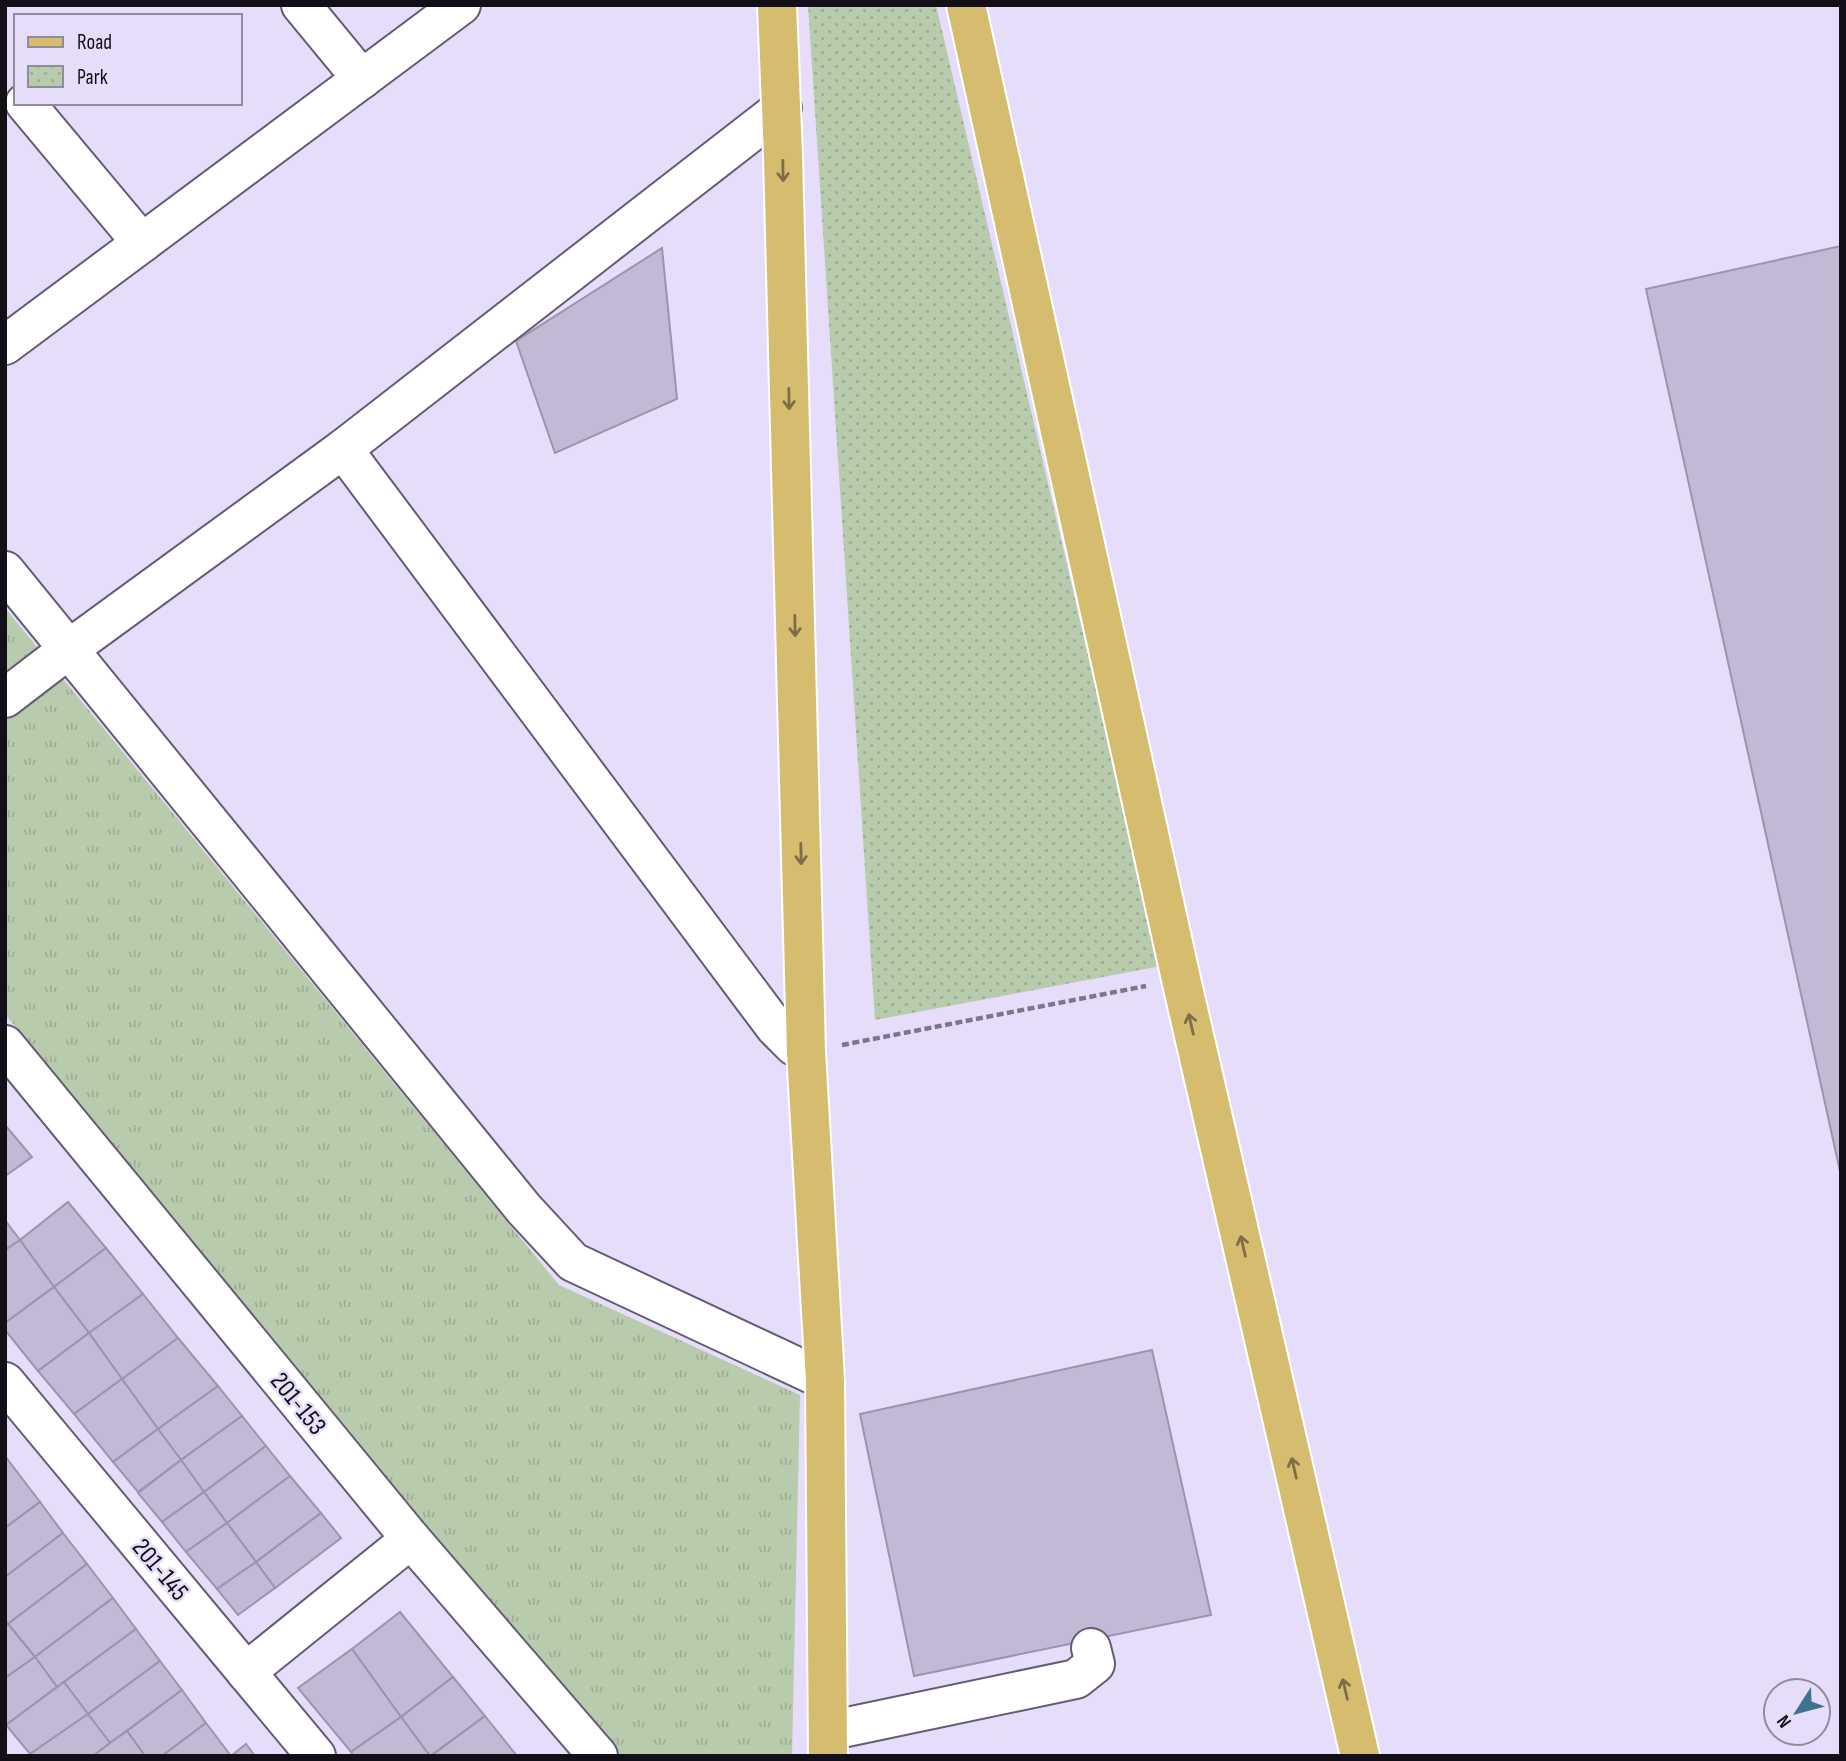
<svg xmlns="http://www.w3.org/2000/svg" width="1846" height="1761" font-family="'Sofia Sans Condensed',sans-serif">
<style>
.grass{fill:url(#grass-tufts)}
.park{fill:url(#park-dots)}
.building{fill:#c2b9d5;stroke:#9c94ae;stroke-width:2}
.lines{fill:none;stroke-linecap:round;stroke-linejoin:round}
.minor-casing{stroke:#645c75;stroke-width:42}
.major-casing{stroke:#fff;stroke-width:42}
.path{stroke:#7c7689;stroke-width:4.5;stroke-dasharray:7 3.5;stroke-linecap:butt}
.minor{stroke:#fff;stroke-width:38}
.major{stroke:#d6bc6f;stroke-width:38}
.oneway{stroke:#7e6e48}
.labels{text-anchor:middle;stroke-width:5;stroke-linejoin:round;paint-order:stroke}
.street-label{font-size:26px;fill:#120f18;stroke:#e6ddfa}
</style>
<defs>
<pattern id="grass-tufts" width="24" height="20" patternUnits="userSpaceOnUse" patternTransform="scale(1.75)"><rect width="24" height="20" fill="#b9cbad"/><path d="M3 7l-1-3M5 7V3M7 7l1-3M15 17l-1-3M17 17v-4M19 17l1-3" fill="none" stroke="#9ead94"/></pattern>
<pattern id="park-dots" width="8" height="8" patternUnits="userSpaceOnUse" patternTransform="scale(1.75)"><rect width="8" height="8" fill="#b9cbad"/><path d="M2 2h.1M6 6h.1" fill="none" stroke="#9ead94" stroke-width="1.8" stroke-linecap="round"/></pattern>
</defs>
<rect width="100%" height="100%" fill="#e6ddfa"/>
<polygon class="grass" points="5,608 559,1285 800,1395 792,1756 614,1756 425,1534 5,1014"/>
<polygon class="park" points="808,5 936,5 1161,966 875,1020"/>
<g class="building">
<polygon points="1841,246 1841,1176 1646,289"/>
<polygon points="662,248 677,399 555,453 516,341"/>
<polygon points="5,1125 32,1157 5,1176"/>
<polygon points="68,1202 106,1248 54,1287 20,1240"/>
<polygon points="5,1220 20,1240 5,1250"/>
<polygon points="20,1240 54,1287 5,1323 5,1250"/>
<polygon points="106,1248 143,1294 89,1333 54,1287"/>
<polygon points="54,1287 89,1333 38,1371 5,1330 5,1323"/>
<polygon points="143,1294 178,1338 122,1379 89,1333"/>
<polygon points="89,1333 122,1379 74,1414 38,1371"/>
<polygon points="178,1338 218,1386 158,1429 122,1379"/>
<polygon points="1152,1350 1211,1615 914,1676 860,1414"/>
<polygon points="122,1379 158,1429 113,1462 74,1414"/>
<polygon points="218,1386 242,1416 181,1460 158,1429"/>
<polygon points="242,1416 266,1446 204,1492 181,1460"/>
<polygon points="158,1429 181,1460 138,1492 113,1462"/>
<polygon points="266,1446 290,1476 227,1523 204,1492"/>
<polygon points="5,1456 40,1502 5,1528"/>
<polygon points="181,1460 204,1492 162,1522 138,1493"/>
<polygon points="290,1476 321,1513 256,1562 227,1523"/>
<polygon points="204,1492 227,1523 186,1552 162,1522"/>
<polygon points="40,1502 63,1533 5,1577 5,1528"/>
<polygon points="321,1513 341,1538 275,1588 256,1562"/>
<polygon points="227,1523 256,1562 217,1589 186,1552"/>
<polygon points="63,1533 87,1564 8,1624 5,1619 5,1577"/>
<polygon points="256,1562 275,1588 238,1615 217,1589"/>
<polygon points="87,1564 113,1598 35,1657 8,1624"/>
<polygon points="113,1598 136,1629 57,1687 35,1657"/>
<polygon points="400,1612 453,1677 401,1717 352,1649"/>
<polygon points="8,1624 35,1657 5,1678 5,1626"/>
<polygon points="136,1629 160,1661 88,1714 64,1682"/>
<polygon points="352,1649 401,1717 351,1752 298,1688"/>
<polygon points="35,1657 57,1687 6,1725 5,1678"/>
<polygon points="160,1661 182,1690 110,1743 88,1714"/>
<polygon points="453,1677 485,1716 430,1756 401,1717"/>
<polygon points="64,1682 88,1714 30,1754 6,1725"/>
<polygon points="182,1690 206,1723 162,1756 145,1756 127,1731"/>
<polygon points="88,1714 110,1743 93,1756 31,1756 30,1754"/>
<polygon points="485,1716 517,1756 431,1756"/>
<polygon points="401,1717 430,1756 354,1756 351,1752"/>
<polygon points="206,1723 231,1756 162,1756"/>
<polygon points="127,1731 145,1756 93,1756 110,1743"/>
<polygon points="246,1744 255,1756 231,1756"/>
</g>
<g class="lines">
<defs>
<g id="minor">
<polyline points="301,5 362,79"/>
<polyline points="25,103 142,243"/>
<polyline points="5,345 461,5"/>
<polyline points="343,449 775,1027 794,1046 806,1052"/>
<polyline points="5,571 524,1209 573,1262 825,1380"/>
<polyline points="5,698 69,649 343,449 782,108"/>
<polyline points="5,1045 411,1539 598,1756"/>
<polyline points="5,1382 316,1756"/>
<polyline points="246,1672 411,1539"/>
<polyline points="828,1731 1076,1679 1095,1664 1091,1648"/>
</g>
<g id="major">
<polyline points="777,5 783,156 806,1052 825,1380 828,1756"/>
<polyline points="966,5 1181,979 1360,1756"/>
</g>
</defs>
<use href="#minor" class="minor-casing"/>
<use href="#major" class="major-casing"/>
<polyline class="path" points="842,1045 1146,986"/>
<use href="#minor" class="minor"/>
<use href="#major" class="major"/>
</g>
<defs><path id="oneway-shaft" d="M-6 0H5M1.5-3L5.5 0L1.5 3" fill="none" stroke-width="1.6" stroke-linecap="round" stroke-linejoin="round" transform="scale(1.75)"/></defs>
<g class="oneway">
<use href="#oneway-shaft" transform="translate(783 171) rotate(89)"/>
<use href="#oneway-shaft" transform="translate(789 399) rotate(89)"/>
<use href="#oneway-shaft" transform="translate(795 626) rotate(89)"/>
<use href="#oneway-shaft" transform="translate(801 854) rotate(89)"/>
<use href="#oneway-shaft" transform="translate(1191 1024) rotate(-103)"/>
<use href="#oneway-shaft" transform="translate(1243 1246) rotate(-103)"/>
<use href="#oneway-shaft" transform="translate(1294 1468) rotate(-103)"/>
<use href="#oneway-shaft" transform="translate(1345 1689) rotate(-103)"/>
</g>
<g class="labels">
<g class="street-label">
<text transform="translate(299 1403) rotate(51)" y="9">201-153</text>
<text transform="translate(161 1569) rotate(50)" y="9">201-145</text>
</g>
</g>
<rect width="1846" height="1761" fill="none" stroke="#120f18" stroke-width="14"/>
<rect x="14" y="14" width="228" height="91" fill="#e6ddfa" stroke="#918ba0" stroke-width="2"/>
<rect x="28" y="37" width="35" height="10" fill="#d6bc6f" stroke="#918ba0" stroke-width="2"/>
<text x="77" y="49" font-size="21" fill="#120f18">Road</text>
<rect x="28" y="66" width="35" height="21" fill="url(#park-dots)" stroke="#918ba0" stroke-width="2"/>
<text x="77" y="84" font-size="21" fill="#120f18">Park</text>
<g transform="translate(1797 1712) rotate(234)"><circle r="33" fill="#e6ddfa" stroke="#918ba0" stroke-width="2"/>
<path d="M0-5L12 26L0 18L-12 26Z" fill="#3c738e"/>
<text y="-10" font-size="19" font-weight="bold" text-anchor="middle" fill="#120f18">N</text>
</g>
</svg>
